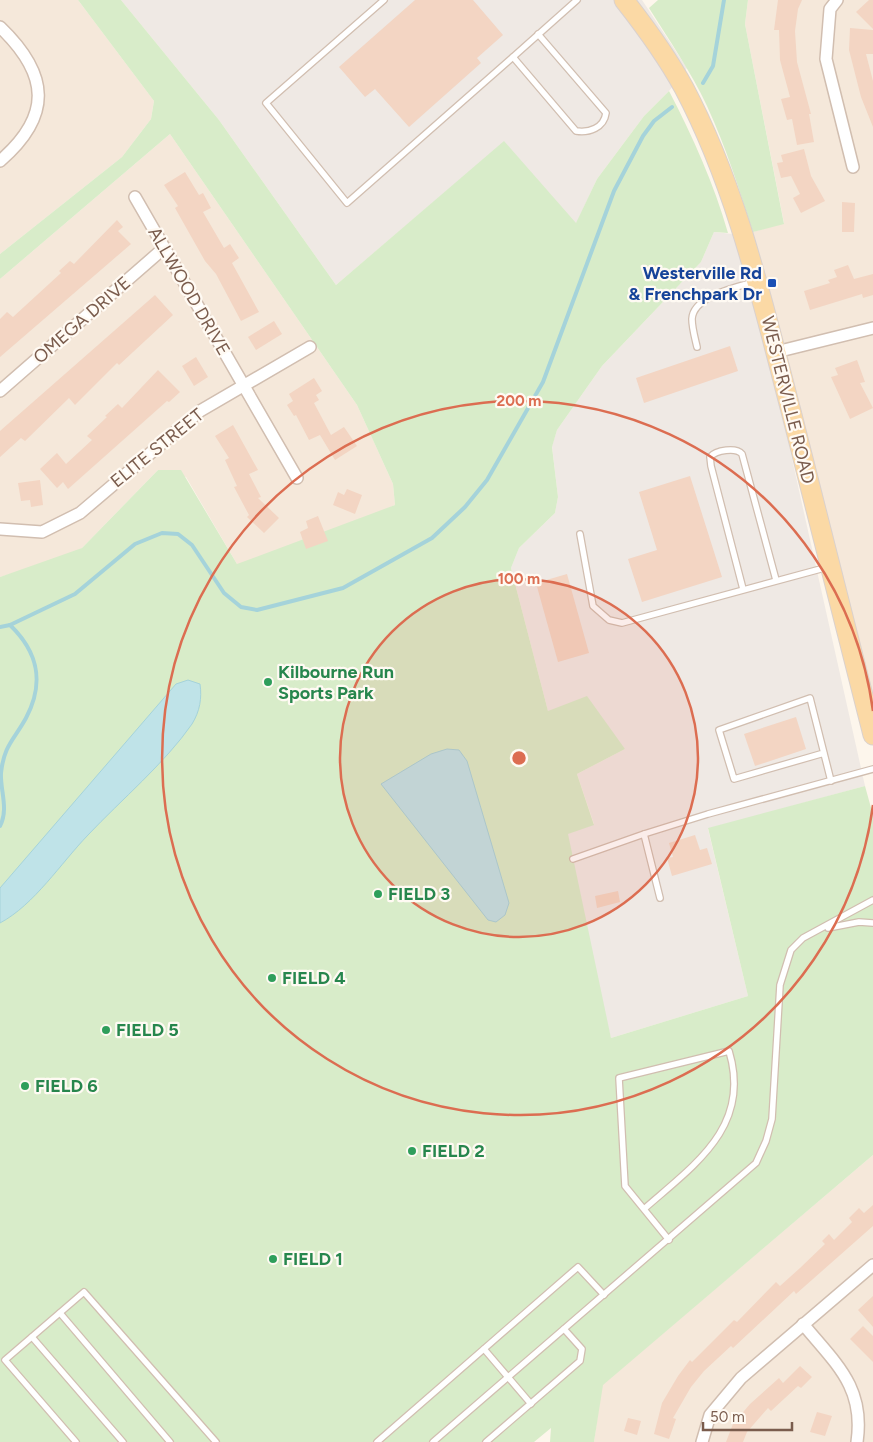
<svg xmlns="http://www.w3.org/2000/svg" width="873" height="1442" font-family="Figtree,sans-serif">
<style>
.residential{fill:#f5e8da}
.industrial{fill:#efe9e4}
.green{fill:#d8ecc9}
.water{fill:#bfe3e8;stroke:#a5d3da}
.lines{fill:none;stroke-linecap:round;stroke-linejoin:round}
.stream{stroke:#a5d3da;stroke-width:4}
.building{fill:#f3d5c3}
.service-casing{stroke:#d1beb0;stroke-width:8}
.minor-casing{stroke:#d1beb0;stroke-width:14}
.primary-casing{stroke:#dad1cd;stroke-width:21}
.service{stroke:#fff;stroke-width:5.5}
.minor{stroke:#fff;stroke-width:11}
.primary{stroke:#fbd9a5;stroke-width:19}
.ring{fill:none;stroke:#dc6d51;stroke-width:2.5}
.transit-dot{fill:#1a4fb4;stroke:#fffaf3;stroke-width:2}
.leisure-dot{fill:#2e9e5b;stroke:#fffaf3;stroke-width:2}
.labels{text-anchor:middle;stroke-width:4.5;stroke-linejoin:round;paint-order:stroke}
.transit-label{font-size:18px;font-weight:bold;fill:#164399;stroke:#fffaf3;text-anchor:end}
.street-label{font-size:18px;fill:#7a5c4d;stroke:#fffaf3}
.leisure-label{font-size:18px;font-weight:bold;fill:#27864d;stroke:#fffaf3;text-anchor:start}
.centre{fill:#dc6d51;stroke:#fffaf3;stroke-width:2.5}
.ring-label{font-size:15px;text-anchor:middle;font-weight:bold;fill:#dc6d51;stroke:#fffaf3;stroke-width:4.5;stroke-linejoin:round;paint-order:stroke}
</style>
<rect width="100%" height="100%" fill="#fdf6ec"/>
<g class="residential">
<polygon points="0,0 78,0 154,101 151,119 122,157 0,254"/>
<polygon points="748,0 873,0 873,736 742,235 784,223 745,24"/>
<polygon points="170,134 357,405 393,484 395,505 253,572 237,564 186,477 158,470 82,548 66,557 0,577 0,279"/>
<polygon points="873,1155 873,1442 594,1442 602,1385"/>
</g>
<g class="industrial">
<polygon points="121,0 642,0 687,68 669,91 644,116 597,179 576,224 504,142 336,285 219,120"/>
<polygon points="714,232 742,235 865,786 708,829 748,996 611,1038 558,837 594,824 577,774 625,749 548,711 511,568 519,548 555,513 558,497 552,446 557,430 602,366 701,262"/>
</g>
<g class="green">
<path d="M78,0H121L219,120L336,285L504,141L576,223L597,179L644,116L669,91C693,137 714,184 728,233L714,232L701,262L602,366L557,430L552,447L558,497L555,513L519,548L511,568L548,711L587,696L625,749L577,774L594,825L568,834L611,1038L748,996L708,828L865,786L873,815V1155L603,1385L594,1442H550L551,1428L534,1442H0V577L82,548L158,470H181L237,564L395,505L393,484L357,405L170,134L0,279V254L122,157L151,119L154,101Z"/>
<path d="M658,0H748L745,24L784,224L753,232C739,189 726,147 707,106C691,72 669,40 649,8Z"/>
</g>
<g class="water">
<path d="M188,680L200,684C202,698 200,711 192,724C165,763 121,800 88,835C61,863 34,905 0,923V888L176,684Z"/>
<polygon points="447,749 459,750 467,761 509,903 505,915 496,922 488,920 381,784 431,754"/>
</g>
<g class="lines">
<g class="stream">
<polyline points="703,83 713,66 724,0"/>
<polyline points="0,627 10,625 75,594 135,544 162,533 178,534 192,545 224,593 241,607 257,610 343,588 432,538 465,507 487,480 543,382 614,191 643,136 654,121 672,107"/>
<path d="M0,826C9,809 0,790 1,773C4,745 14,740 26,718C45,682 38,652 10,625"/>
</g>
</g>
<g class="building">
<polygon points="415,0 473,0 503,35 477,58 481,63 409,127 375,89 365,97 339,67"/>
<polygon points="778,0 802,0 798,9 795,31 797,62 811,114 809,114 814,142 797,145 792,119 787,120 781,99 790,97 780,60 779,30 774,30"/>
<polygon points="869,0 873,0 873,29 856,12"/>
<polygon points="850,28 873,30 873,54 866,54 873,81 873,127 861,97 849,50"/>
<polygon points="804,149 811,176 825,201 801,213 793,198 800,194 791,176 781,178 777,163 783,162 781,155"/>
<polygon points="185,172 199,195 203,193 211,208 203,212 224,248 230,244 239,258 232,263 259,312 241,321 216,274 205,261 175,208 178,206 164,185"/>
<polygon points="842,202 855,203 854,232 842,232"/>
<polygon points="117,220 123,227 118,231 131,244 0,357 0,319 7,312 13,317 61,273 59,271 70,261 74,264"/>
<polygon points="848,265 854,279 873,274 873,295 863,298 862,294 810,310 804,291 830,283 828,280 837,277 834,270"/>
<polygon points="155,295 173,315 119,365 117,363 75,405 69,398 25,441 21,438 0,457 0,431"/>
<polygon points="274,321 282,334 256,350 248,337"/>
<polygon points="730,346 738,371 644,403 636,378"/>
<polygon points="196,357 208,377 194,386 182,366"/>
<polygon points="857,360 865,382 860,383 873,408 850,419 831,377 838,375 835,368"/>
<polygon points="158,370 180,392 169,402 167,401 68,489 63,482 57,488 40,469 57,453 66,464 92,440 87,436 107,417 105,416 118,404 122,408"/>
<polygon points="314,378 322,391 316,395 319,400 314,403 331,435 344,427 357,446 335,460 320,435 309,440 296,415 294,416 287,405 293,401 289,394"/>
<polygon points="233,425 258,470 249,474 261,497 258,498 279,518 264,533 247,517 249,515 234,487 237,486 225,460 229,458 215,436"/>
<polygon points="690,476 722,577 642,602 628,559 657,550 639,492"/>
<polygon points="40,480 43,505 31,507 30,500 21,501 18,483"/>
<polygon points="347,489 362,495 355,514 333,505 338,492 344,495"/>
<polygon points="318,516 328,541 306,549 300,532 308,528 306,521"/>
<polygon points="567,574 589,653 558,662 536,583"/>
<polygon points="796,717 806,749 755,766 744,734"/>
<polygon points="695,835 700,850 707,848 712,864 672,876 667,858 673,857 669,843"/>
<polygon points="618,891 620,902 597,908 595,896"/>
<polygon points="873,1205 873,1226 796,1294 794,1291 733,1348 731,1346 704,1371 691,1387 673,1418 676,1419 669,1439 654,1434 662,1403 678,1376 690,1360 692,1362 734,1320 737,1322 776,1282 780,1286 800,1268 825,1244 822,1241 829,1234 834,1240 852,1222 849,1218 859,1208 864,1213"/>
<polygon points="873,1296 873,1327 858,1310"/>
<polygon points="863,1326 873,1336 873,1362 850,1339"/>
<polygon points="800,1366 812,1377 801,1388 798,1386 771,1411 768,1408 747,1432 743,1442 726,1442 733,1424 750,1404 779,1378 783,1383"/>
<polygon points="817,1412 832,1416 825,1436 810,1432"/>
<polygon points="628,1418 641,1421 637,1435 624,1431"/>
</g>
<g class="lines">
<defs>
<g id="service">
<polyline points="384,0 266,103 347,203 513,57"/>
<path d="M538,34L606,113C604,128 589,133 576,131L513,57L577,0"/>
<path d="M697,347C695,338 692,328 692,319C693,296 737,287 754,282"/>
<polyline points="580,534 593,606 609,620 622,623 828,567"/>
<path d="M743,589L711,466L710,457C716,450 736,447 742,454L776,580"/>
<polyline points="824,753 734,779 719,730 810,698 831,781"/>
<polyline points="573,859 644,834"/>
<polyline points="660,898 644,834 708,814 873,769"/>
<polyline points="828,928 859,922 873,923"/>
<path d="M644,1209C694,1165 752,1127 729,1051L619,1078L625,1186L669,1240"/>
<polyline points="60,1313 170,1442"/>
<polyline points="32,1337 123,1442"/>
<polyline points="484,1349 531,1404"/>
<polyline points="76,1442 5,1360 84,1292 216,1442"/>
<polyline points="377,1442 578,1267 604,1295"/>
<polyline points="433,1442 756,1163 766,1141 772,1119 780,985 791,950 803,938 873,900"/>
<polyline points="486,1442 580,1361 582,1349 564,1329"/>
</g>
<g id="minor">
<polyline points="837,0 830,9 826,59 853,167"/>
<path d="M0,27C50,75 52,116 0,161"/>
<polyline points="135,197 297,478"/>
<polyline points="776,352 873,328"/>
<polyline points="0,391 164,248"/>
<polyline points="0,529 42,532 80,513 200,411 310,347"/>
<path d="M803,1324C836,1364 865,1387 857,1442"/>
<polyline points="702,1442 710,1415 741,1378 873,1265"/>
</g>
<path id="primary" d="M624,0C646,28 667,57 684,88C738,190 763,305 792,415C819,522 846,629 873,735"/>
</defs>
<use href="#service" class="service-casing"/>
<use href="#minor" class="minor-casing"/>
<use href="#primary" class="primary-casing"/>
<use href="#service" class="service"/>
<use href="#minor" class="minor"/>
<use href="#primary" class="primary"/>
</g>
<circle cx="519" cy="758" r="179" fill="#dc6d51" fill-opacity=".12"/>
<g class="ring">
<circle cx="519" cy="758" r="179"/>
<path d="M873 805A357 357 0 1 1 873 711"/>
</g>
<rect class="transit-dot" x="767" y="278" width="10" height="10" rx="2.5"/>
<g class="leisure-dot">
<circle cx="268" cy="682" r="5"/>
<circle cx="378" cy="894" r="5"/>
<circle cx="272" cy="978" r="5"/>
<circle cx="106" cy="1030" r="5"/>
<circle cx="25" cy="1086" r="5"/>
<circle cx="412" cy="1151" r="5"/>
<circle cx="273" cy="1259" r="5"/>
</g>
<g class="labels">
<g class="transit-label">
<text x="762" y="279">Westerville Rd<tspan x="762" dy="21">&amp; Frenchpark Dr</tspan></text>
</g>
<g class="street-label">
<text transform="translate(189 291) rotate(60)" y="6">ALLWOOD DRIVE</text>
<text transform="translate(82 320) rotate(-41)" y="6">OMEGA DRIVE</text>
<text transform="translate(788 400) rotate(76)" y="6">WESTERVILLE ROAD</text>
<text transform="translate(157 448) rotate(-39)" y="6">ELITE STREET</text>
</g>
<g class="leisure-label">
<text x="278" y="678">Kilbourne Run<tspan x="278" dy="21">Sports Park</tspan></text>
<text x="388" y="900">FIELD 3</text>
<text x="282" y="984">FIELD 4</text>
<text x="116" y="1036">FIELD 5</text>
<text x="35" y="1092">FIELD 6</text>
<text x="422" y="1157">FIELD 2</text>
<text x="283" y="1265">FIELD 1</text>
</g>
</g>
<circle cx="519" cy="758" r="8" class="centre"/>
<g class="ring-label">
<text x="519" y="406">200 m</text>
<text x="519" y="584">100 m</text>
</g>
<path d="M703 1422v8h89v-8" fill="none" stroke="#7a5c4d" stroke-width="2.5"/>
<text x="710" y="1422" font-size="15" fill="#7a5c4d" stroke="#fffaf3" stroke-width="4" paint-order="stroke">50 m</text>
</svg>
